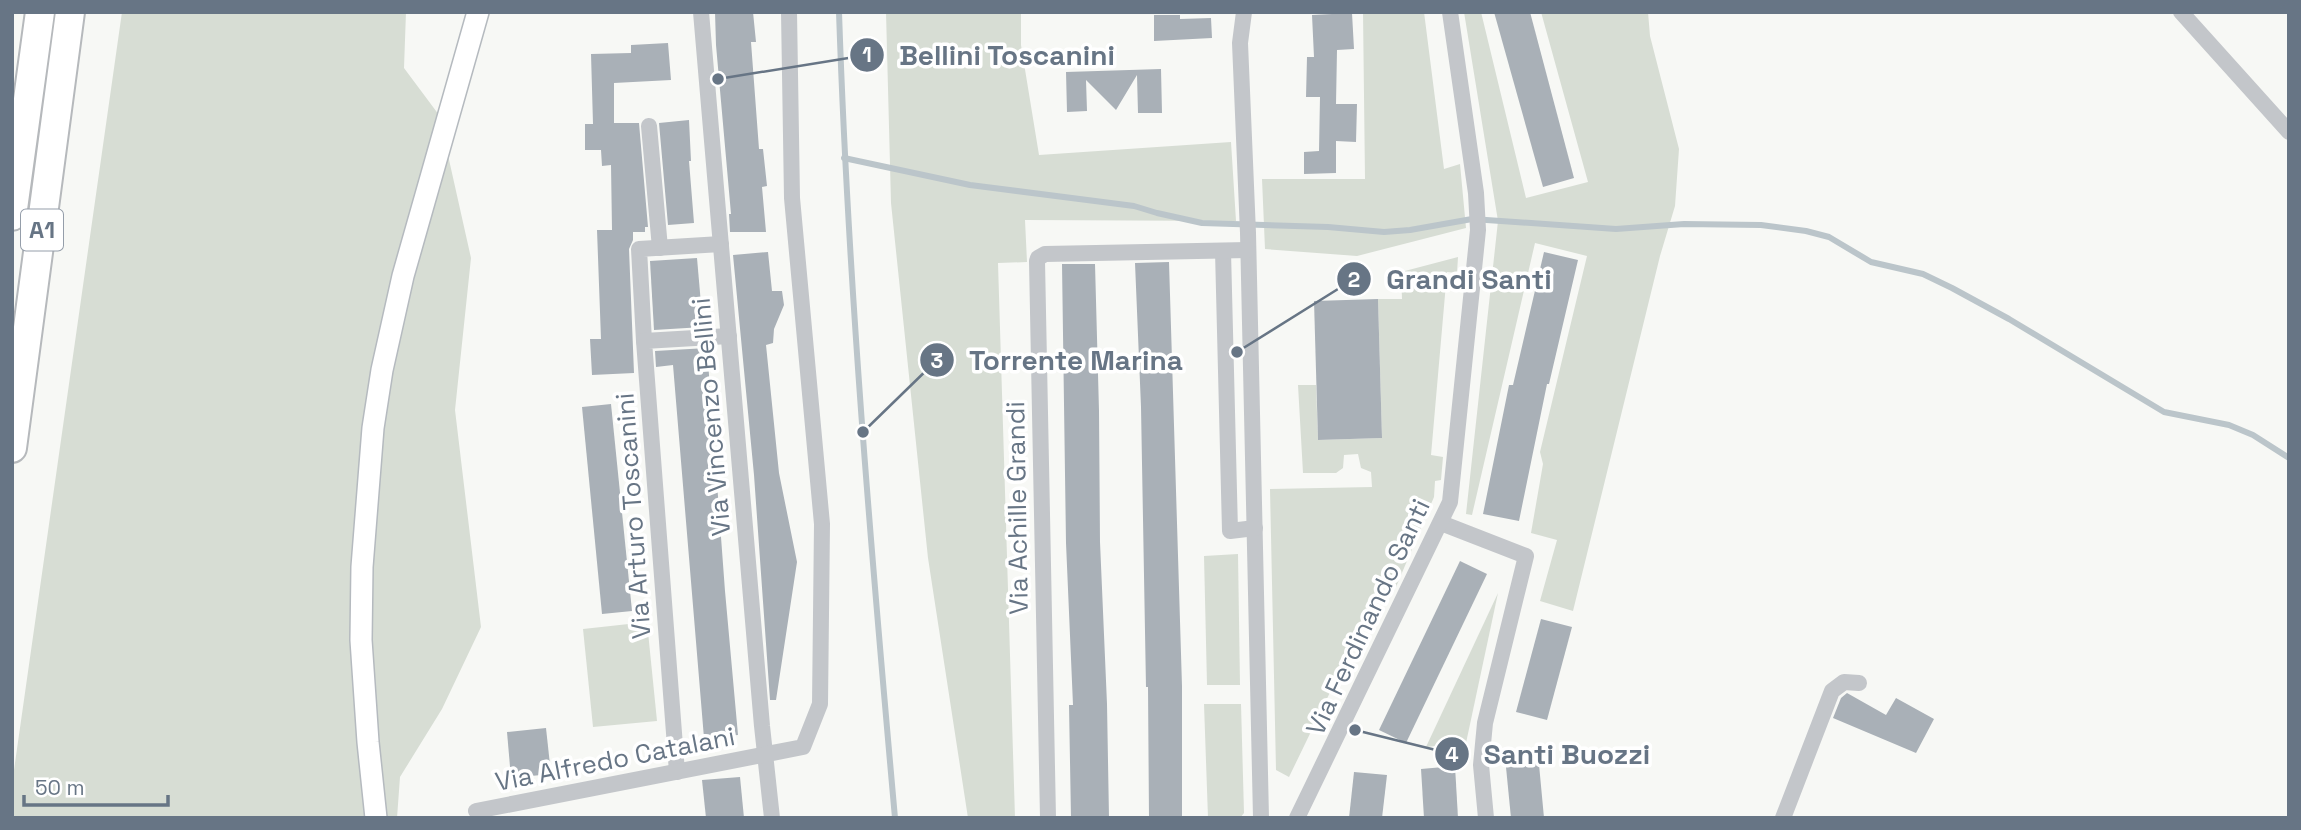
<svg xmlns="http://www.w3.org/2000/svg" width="2301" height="830" font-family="'Space Grotesk',sans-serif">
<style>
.green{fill:#d7ddd4}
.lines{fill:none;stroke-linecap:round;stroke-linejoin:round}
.stream{stroke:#bbc5ca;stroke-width:6}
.building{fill:#a9b0b7}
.secondary-casing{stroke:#b5babf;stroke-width:24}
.motorway-casing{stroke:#b6b9bc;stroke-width:32}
.minor{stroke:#c3c6ca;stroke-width:16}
.secondary{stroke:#fff;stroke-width:21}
.motorway{stroke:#fff;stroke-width:28}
.labels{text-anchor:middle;stroke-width:7;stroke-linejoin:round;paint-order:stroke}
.shield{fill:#fff;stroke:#959eaa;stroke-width:2}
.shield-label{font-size:24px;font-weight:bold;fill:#677585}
.street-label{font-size:26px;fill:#677585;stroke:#fff}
.leader{fill:none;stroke:#677585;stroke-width:2.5}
.callout-dot{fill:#677585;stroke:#fff;stroke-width:2.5}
.mark-label{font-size:21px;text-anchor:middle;font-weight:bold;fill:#fff}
.callout-label{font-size:28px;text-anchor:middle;font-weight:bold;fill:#677585;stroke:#fff;stroke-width:7;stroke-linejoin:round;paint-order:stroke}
</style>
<rect width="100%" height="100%" fill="#f7f8f5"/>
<g class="green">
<polygon points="122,12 406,12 404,68 439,115 471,258 455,410 481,627 442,709 400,777 397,818 12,818 12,784"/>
<polygon points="886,12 1021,12 1021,45 1039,155 1231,142 1236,221 1025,220 1027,262 998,263 1015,818 968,818 928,558 891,203"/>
<polygon points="1363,12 1424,12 1444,169 1460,164 1466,228 1357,256 1265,249 1262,179 1365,179"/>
<polygon points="1464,12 1481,12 1526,198 1588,182 1541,12 1648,12 1650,36 1679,149 1675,206 1660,256 1573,611 1540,601 1557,540 1531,533 1543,464 1540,452 1587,256 1535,243 1472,515 1466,514 1498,221"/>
<polygon points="1458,257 1457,273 1447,272 1431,455 1443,457 1441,480 1435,481 1434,497 1396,587 1383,583 1289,777 1276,770 1270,489 1372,487 1371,472 1361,468 1358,454 1344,455 1343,468 1336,473 1303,473 1298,385 1316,385 1318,440 1382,438 1378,299 1402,299 1401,272"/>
<polygon points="1238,554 1240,685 1207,685 1204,556"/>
<polygon points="1498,593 1466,743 1426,747"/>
<polygon points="647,622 657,721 593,727 583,629"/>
<polygon points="1204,704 1241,704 1244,813 1240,818 1208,818"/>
</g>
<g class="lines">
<g class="stream">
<path d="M839,12C848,281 871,550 895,818"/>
<polyline points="844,158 970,185 1134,206 1157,213 1202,223 1328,227 1384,232 1410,230 1472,219 1616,229 1684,224 1761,225 1806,231 1829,237 1871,262 1923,274 1952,288 2009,319 2164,412 2229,425 2253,435 2289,458"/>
</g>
</g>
<g class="building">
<polygon points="715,12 753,12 756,42 751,42 759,149 763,149 767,186 762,187 766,232 730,232 729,214 731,214 716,45"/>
<polygon points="1494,12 1530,12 1574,178 1543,187"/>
<polygon points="1352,13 1354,49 1337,50 1336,104 1357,104 1356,142 1336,141 1336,173 1304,174 1304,152 1319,151 1320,97 1306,97 1307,57 1314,57 1312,15"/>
<polygon points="1154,15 1180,15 1180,19 1211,18 1212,38 1154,41"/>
<polygon points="668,43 671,80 614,83 614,123 639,123 648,227 645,227 645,232 633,232 633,240 629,249 634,373 592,375 590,339 601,339 597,230 612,230 611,165 602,166 601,150 585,150 585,124 593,124 591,54 631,53 631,45"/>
<polygon points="1161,69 1162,113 1138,113 1137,75 1116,110 1086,80 1087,111 1067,112 1066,72"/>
<polygon points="689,120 691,161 689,161 694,223 668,225 659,123"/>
<polygon points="768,252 772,291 782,291 784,305 774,329 773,343 766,345 779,473 797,562 776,700 770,700 754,475 733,255"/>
<polygon points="1544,252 1578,260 1549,384 1547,384 1519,521 1483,514 1509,385 1513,385"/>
<polygon points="697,258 703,327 654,330 650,261"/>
<polygon points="1169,262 1182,686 1182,818 1149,818 1148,687 1146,687 1141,407 1135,263"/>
<polygon points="1062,264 1095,264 1099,411 1100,542 1107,704 1109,818 1071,818 1069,705 1073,705 1066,543"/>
<polygon points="1378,299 1382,438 1318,440 1314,301"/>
<polygon points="707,348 725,591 738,735 704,738 673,365 656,367 655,351"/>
<polygon points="611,404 632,611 602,614 582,407"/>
<polygon points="1460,561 1487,574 1406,743 1379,730"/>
<polygon points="1541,619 1572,627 1547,720 1516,712"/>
<polygon points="1847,693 1886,715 1896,698 1934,719 1916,753 1833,718 1841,698"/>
<polygon points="546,728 551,774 511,778 507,732"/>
<polygon points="1538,754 1544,818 1511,818 1505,757"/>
<polygon points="1455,766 1458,818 1424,818 1421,769"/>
<polygon points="1354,772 1387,775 1382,818 1349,818"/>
<polygon points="740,777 744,818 706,818 702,780"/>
</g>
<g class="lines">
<defs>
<polyline id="secondary" points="376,818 368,742 361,640 362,567 373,428 382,370 403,276 478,12"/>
<g id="motorway">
<polyline points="12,216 40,12"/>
<polyline points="12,448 70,12"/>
</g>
</defs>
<use href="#secondary" class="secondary-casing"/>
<use href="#motorway" class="motorway-casing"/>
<g class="minor">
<polyline points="701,12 762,726 772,818"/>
<polyline points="1244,12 1240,43 1248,233 1261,818"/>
<polyline points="2181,12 2289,132"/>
<polyline points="649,126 660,248"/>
<polyline points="1223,251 1230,531 1255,528"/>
<polyline points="644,341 639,249 721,244"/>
<polyline points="1441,523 1526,556 1485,723 1481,765 1486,818"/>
<polyline points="677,772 644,341 729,336"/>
<polyline points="476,811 803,747 820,704 822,524 792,198 789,12"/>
<polyline points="1048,818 1037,261 1038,258 1045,254 1248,250"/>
<polyline points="1297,818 1450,502 1478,230 1476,193 1450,12"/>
<polyline points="1783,818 1832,691 1844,682 1859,683"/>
</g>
<use href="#secondary" class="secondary"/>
<use href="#motorway" class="motorway"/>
</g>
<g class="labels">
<rect class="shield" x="21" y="209.5" width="42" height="41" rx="5"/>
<g class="shield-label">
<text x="42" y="238">A1</text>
</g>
<g class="street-label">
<text transform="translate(711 417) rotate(-95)" y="9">Via Vincenzo Bellini</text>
<text transform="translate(1017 508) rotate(-91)" y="9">Via Achille Grandi</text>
<text transform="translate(633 516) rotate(-94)" y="9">Via Arturo Toscanini</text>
<text transform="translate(1368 617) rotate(-65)" y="9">Via Ferdinando Santi</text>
<text transform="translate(615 759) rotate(-11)" y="9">Via Alfredo Catalani</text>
</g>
</g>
<path class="leader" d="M718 79L867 55M1237 352L1354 279M863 432L937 360M1355 730L1452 754"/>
<g class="callout-dot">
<circle cx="718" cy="79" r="7"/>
<circle cx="1237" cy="352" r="7"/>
<circle cx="863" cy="432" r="7"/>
<circle cx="1355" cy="730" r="7"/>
<circle cx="867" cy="55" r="18"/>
<circle cx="1354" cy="279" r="18"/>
<circle cx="937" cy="360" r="18"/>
<circle cx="1452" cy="754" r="18"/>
</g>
<g class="mark-label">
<text x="867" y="62">1</text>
<text x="1354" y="287">2</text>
<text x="937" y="368">3</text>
<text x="1452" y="762">4</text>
</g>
<g class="callout-label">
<text x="1007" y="65">Bellini Toscanini</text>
<text x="1469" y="289">Grandi Santi</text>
<text x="1076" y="370">Torrente Marina</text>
<text x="1567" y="764">Santi Buozzi</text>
</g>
<rect width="2301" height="830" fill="none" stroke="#677585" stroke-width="28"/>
<path d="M24 795v10h144v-10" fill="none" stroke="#677585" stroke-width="3.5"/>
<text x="35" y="795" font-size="21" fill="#677585" stroke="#ffffff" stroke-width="5" paint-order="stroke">50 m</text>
</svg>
